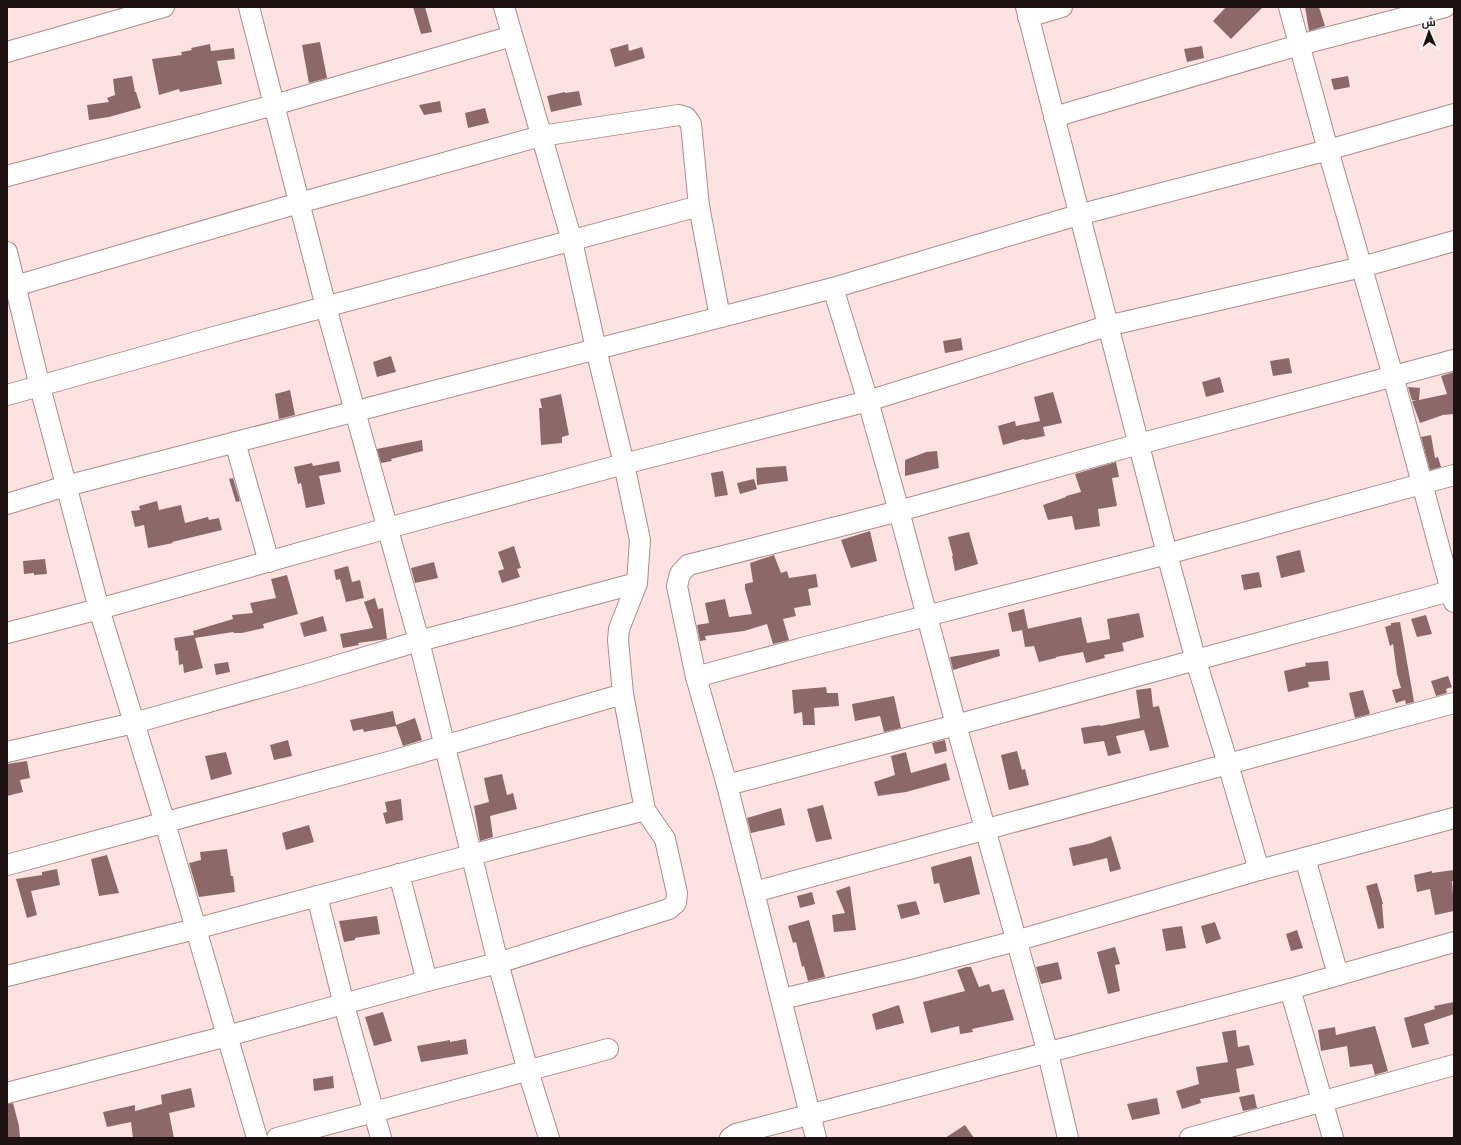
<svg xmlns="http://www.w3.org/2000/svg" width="1461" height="1145" font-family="Overpass,Cairo,sans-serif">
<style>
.building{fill:#8c6968}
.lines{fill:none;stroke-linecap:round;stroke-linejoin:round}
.minor-casing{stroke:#af8a89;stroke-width:22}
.minor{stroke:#fff;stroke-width:20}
</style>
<rect width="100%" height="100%" fill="#fce3e2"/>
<g class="building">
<polygon points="413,7 425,7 432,32 421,34"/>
<polygon points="1226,7 1263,7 1231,39 1213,21"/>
<polygon points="1305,7 1319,7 1325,26 1309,31"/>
<polygon points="320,42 327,78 309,83 302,45"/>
<polygon points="210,44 211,51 234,48 235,59 217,61 222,84 180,92 179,89 159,95 152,59 182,55 181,52 192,50 191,48"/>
<polygon points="628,44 629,51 642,47 645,58 615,67 610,49"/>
<polygon points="1202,46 1204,58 1187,62 1184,49"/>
<polygon points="132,76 135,92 136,92 141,108 109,117 89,120 87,105 109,102 107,98 115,95 113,79"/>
<polygon points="1348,76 1350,87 1334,90 1331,79"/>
<polygon points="579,91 582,105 551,112 547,96 565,92 565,93"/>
<polygon points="440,101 442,112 424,115 419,105"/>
<polygon points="485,108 489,123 468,128 465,113"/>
<polygon points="961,338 963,350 945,353 943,341"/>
<polygon points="391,356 396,372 377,377 373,362"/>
<polygon points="1289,358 1292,373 1273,376 1270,361"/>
<polygon points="1454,372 1454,414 1443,415 1420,423 1412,401 1417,400 1412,400 1408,387 1420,388 1419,400 1447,394 1441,376"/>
<polygon points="1220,377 1224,392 1206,397 1202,382"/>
<polygon points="290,390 295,415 279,419 275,394"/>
<polygon points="1053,392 1062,423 1043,427 1045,436 1025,440 1024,439 1003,445 998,426 1015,421 1016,426 1040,421 1034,397"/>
<polygon points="561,394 569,435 562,437 562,443 541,445 539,408 542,408 540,399"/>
<polygon points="1431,435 1435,458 1438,457 1441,467 1430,470 1421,437"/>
<polygon points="422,440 423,451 391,459 392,461 381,463 377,449"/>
<polygon points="937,451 939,468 905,476 905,460 926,452"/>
<polygon points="339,461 341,472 319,476 325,504 306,508 301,483 298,484 294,467 312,463 313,466"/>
<polygon points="1116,462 1119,477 1112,478 1117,506 1098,509 1100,526 1075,530 1072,516 1048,520 1043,505 1066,497 1066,496 1081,492 1075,474"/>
<polygon points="786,466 788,481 757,485 756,468"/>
<polygon points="723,471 728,495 715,497 711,473"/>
<polygon points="233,478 240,501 236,502 229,479"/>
<polygon points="754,479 757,489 740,494 737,483"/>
<polygon points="157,501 159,510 181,505 185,523 208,517 209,520 219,518 222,530 172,542 173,543 148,548 144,525 135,527 131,511 140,510 139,506"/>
<polygon points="870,531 877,561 851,568 841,540"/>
<polygon points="969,532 978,564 955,571 952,556 953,556 948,537"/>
<polygon points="514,546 521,568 517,569 520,577 502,583 498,571 504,569 498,552"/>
<polygon points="1300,550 1305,572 1281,578 1276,556"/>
<polygon points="774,555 781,573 787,571 789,578 816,574 818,587 808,589 811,605 794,608 796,616 783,619 789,640 773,644 767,624 744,631 705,636 706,640 700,641 697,625 709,623 705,603 725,599 729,617 752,614 745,589 745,584 753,582 750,563"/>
<polygon points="45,559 47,574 34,575 34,573 24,574 23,561"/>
<polygon points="434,562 438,578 415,583 411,568"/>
<polygon points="348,566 352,582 360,580 364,598 346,602 340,579 336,580 334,570"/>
<polygon points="1259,572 1262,587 1244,590 1241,575"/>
<polygon points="287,575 298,614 263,624 264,628 242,633 234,633 233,632 195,638 203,668 184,673 183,664 179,665 178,650 176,651 174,638 194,635 193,631 233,619 232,615 253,613 250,603 276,598 271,579"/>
<polygon points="375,598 378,609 383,608 387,639 358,643 359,645 343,648 340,634 373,628 364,602"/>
<polygon points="1024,609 1028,629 1012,632 1008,613"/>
<polygon points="1139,613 1144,637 1122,643 1124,651 1104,655 1105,658 1086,663 1083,652 1056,657 1056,658 1039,662 1034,646 1025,647 1022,630 1081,617 1087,643 1110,639 1107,619"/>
<polygon points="1426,615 1432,634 1417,637 1411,619"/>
<polygon points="323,616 327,631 304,637 300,623"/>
<polygon points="1400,622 1414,702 1406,704 1405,700 1396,703 1392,690 1401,688 1397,674 1393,644 1390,646 1385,627 1391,625 1391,623"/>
<polygon points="999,649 1000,656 953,670 950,657"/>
<polygon points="1328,661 1330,680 1308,682 1309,687 1288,692 1284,671 1306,666 1305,663"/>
<polygon points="228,662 230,672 216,675 214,664"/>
<polygon points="1448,676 1452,687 1446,689 1447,693 1436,696 1431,681"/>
<polygon points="826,687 827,693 838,693 839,706 814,708 815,725 803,725 802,712 794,714 792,690"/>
<polygon points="1151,688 1153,707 1159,706 1169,747 1150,751 1144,730 1116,736 1121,753 1108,756 1104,741 1084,744 1081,728 1100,725 1100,726 1140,718 1136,690"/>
<polygon points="1363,690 1370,714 1355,718 1349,693"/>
<polygon points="894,696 901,728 884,732 880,716 855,721 852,704"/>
<polygon points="393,711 396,725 415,718 422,740 403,746 396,726 364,732 363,729 353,731 350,720"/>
<polygon points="288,740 292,756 274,760 270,745"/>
<polygon points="945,740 947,751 935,754 932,743"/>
<polygon points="1017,751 1022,770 1025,769 1029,785 1009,790 1001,755"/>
<polygon points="226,752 232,774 211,780 205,756"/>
<polygon points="906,752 911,773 946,763 950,780 906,792 878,796 874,782 895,775 891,756"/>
<polygon points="27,761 30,778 20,780 23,792 7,796 7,764"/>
<polygon points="502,774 507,795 513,793 517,809 490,816 493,837 480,841 474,806 489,802 484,778"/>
<polygon points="401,799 403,820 386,824 383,813 387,812 385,802"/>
<polygon points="823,805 832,839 816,842 807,809"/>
<polygon points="781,808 785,825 751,833 747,818"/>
<polygon points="309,825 314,842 286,850 282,833"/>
<polygon points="1111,836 1121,869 1110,872 1107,858 1073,866 1069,848 1092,843"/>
<polygon points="227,849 231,876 233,876 235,892 199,897 189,863 201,860 200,852"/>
<polygon points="107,855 119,893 99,896 91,859"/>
<polygon points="971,856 980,894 944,903 939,883 934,884 931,867"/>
<polygon points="57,869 60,885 31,891 37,915 27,918 16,879 42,875 42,872"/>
<polygon points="1454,870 1454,881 1452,881 1454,911 1435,915 1430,889 1417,892 1414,875 1432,871 1432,873"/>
<polygon points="1377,883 1383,904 1382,904 1384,928 1378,929 1366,886"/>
<polygon points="850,886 856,930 834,932 832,915 845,913 836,891"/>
<polygon points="812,892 815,904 800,908 797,896"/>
<polygon points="916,901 920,914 901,919 897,905"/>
<polygon points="377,916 380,934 355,938 355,940 344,942 339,921"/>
<polygon points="809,920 825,977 808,981 804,966 802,967 796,942 793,943 788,926"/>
<polygon points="1215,922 1221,939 1206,944 1201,926"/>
<polygon points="1182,926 1186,948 1166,951 1162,929"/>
<polygon points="1297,930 1303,948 1291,951 1286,934"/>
<polygon points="1115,947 1120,964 1115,965 1120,991 1108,994 1097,952"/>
<polygon points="1058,962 1062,979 1041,984 1036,967"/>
<polygon points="966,967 971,967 979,987 989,984 992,992 1004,989 1014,1020 972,1029 973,1032 960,1034 959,1026 931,1033 923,1002 965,991 957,970"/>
<polygon points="1454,1002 1454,1014 1424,1024 1429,1044 1412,1048 1404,1018 1435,1009 1434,1006"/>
<polygon points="899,1005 904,1023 876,1030 872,1014"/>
<polygon points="383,1012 392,1041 374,1046 365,1017"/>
<polygon points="1375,1026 1388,1071 1375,1075 1372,1064 1350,1067 1347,1046 1321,1051 1318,1030 1335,1027 1336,1035"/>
<polygon points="1236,1030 1238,1047 1249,1045 1254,1065 1236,1069 1240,1092 1200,1099 1201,1103 1182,1109 1176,1091 1199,1084 1196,1067 1228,1062 1222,1032"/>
<polygon points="466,1039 468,1054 421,1062 417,1046 450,1040 450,1042"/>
<polygon points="333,1076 334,1088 314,1091 313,1079"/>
<polygon points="191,1088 195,1107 169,1113 174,1138 133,1138 131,1122 107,1127 103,1112 135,1105 135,1111 162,1104 161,1095"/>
<polygon points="1254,1094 1257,1108 1243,1111 1239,1097"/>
<polygon points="1157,1098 1160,1114 1132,1120 1127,1104"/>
<polygon points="13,1103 19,1126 20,1138 7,1138 7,1104"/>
<polygon points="965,1125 974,1138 945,1138"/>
</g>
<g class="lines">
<defs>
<g id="minor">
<polyline points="249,7 326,307 419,641 498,963 528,1071 549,1138"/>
<polyline points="1026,7 1167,554 1196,661 1228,764 1259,870"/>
<polyline points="1289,7 1328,150 1393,376 1454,602"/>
<polyline points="1028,17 1062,7"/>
<polyline points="7,52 164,7"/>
<polyline points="1054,117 1299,45 1445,7"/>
<polyline points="7,176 274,105 512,36"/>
<polyline points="7,252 40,387 99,609 165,823 257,1138"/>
<polyline points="15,286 299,203 541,136 679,115 686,117 691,124 699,206 720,317"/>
<polyline points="833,288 868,401 899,511 956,725 1048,1053 1068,1138"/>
<polyline points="7,395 214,337 699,206"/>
<polyline points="235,442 269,562"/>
<polyline points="7,504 66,486 833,288 1078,215 1328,150 1454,114"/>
<polyline points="7,633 99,609 388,528 624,464 868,401 1107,326 1362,267 1454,241"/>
<polyline points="696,677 806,647 1167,554 1454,475"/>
<polyline points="7,752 134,723 312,673 419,641 637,583"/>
<polyline points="727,785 956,725 1454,590"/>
<polyline points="1305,858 1338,975"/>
<polyline points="7,865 392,761 623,694"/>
<polyline points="399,874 427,981"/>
<polyline points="754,892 1454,703"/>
<polyline points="317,896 344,1005 381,1138"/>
<polyline points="7,976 195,929 471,855 645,810"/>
<polyline points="1290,989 1333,1138"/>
<polyline points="782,999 909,969 1016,941 1259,870 1454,818"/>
<polyline points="7,1093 227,1036 427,981 498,963 669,909 676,903 677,893 665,839 645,810 623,694 618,640 619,629 637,583 640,540 624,464 596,349 572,241 504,7"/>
<polyline points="277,1138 608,1049"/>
<polyline points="730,1138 736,1134 1290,989 1454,942"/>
<polyline points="816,1138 727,785 696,677 677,586 680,574 688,565 899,511 1139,444 1454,360"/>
<polyline points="1190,1138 1454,1065"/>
</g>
</defs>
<use href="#minor" class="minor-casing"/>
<use href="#minor" class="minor"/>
</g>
<rect width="1461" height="1145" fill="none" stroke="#1e1111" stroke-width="16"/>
<g transform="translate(1429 32) rotate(358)" stroke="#ffffff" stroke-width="3" paint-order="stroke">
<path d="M0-3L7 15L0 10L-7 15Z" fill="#1e1111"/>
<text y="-6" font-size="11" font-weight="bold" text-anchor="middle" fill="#1e1111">ش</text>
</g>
</svg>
